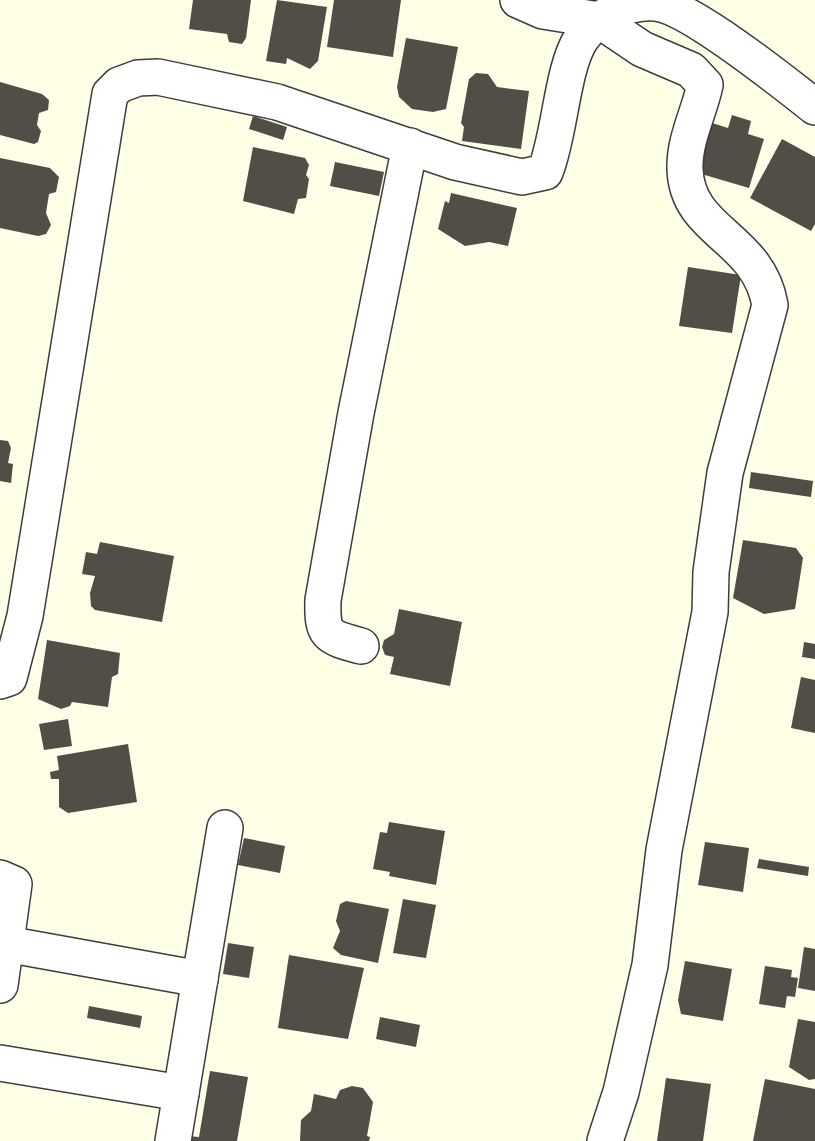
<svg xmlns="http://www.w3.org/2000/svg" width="815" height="1141" font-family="'Roboto Serif',serif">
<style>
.building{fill:#524d46}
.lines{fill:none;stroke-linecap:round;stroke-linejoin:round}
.minor-casing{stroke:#3d3d3d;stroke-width:38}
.minor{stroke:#fff;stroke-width:35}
</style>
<rect width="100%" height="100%" fill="#fffee7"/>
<g class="building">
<polygon points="193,0 251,0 246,38 242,44 229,42 227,34 189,29"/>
<polygon points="277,0 327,7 318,61 310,69 287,58 286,64 266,61"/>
<polygon points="334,0 401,0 393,57 327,47"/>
<polygon points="406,38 458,47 446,109 433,112 412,109 399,97 397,87"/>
<polygon points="476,73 488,74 497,87 529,91 521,149 462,141 464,127 461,123 469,79"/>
<polygon points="0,82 42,94 49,100 48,110 39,113 37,125 41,131 38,142 34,144 0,135"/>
<polygon points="732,115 751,121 748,134 764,139 749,188 698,173 709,122 728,128"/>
<polygon points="253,116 287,127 283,140 249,129"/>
<polygon points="782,139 815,157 815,224 811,231 750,198"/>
<polygon points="253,147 305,158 309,165 306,175 309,179 306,198 298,199 294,214 243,201"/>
<polygon points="0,158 50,168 59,177 56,192 49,194 46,213 51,225 46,234 38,236 0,228"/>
<polygon points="335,162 384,172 379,196 330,186"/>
<polygon points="451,193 517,208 508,246 489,242 465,246 438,229 445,201 449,203"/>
<polygon points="688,267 741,275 732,333 679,326"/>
<polygon points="0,440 8,441 11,448 8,463 13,464 11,483 0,481"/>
<polygon points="751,472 813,481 811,497 749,488"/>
<polygon points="743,540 796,548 803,558 795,609 764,614 733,598"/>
<polygon points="100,542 174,556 162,622 95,610 91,606 90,593 95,576 82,574 86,552 97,554"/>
<polygon points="399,609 462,622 450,686 390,674 394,657 385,655 382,647 384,640 394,634"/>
<polygon points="47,640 120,653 118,674 112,677 108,707 72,702 70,706 61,709 38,699"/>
<polygon points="804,642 815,644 815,659 802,657"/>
<polygon points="801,677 815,680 815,733 791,728"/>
<polygon points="68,719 72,746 44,750 39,724"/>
<polygon points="128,744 137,802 68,813 59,807 59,779 51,779 50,772 59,770 57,756"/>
<polygon points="389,822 445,831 436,885 389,876 390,872 373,869 380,832 387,833"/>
<polygon points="244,838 285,846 280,873 238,865"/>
<polygon points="705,842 749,848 743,892 698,885"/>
<polygon points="759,859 809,867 808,876 757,868"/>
<polygon points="403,899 436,905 426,958 393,953"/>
<polygon points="346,901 389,909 378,963 341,955 333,948 340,931 336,921 340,904"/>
<polygon points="228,943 254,947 249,978 223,974"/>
<polygon points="804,947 815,949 815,991 798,988"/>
<polygon points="289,955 364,968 348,1039 278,1028"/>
<polygon points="685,961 732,969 723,1021 681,1014 678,1000"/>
<polygon points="765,966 792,970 791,977 798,978 795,997 787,996 785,1008 759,1004"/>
<polygon points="89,1006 142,1016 140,1028 87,1018"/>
<polygon points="380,1017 420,1025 416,1047 376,1039"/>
<polygon points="798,1019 815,1022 815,1079 809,1080 789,1067"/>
<polygon points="210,1071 248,1077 237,1141 188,1141 189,1136 199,1137"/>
<polygon points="666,1078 711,1084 703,1141 657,1141"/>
<polygon points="765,1079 815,1089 815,1141 753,1141"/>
<polygon points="352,1086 363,1088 373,1102 367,1136 370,1137 369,1141 300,1141 301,1120 311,1111 314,1094 336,1099 340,1090"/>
</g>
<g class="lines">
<defs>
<g id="minor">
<path d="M518,0L543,11L599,20L642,49L691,70L705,85C699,113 684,140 685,169C687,233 758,236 770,305L725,473L711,572L710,612L664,850L650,965L621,1092L605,1141"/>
<path d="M361,646C327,637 322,636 323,600L356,413L410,146"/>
<path d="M0,681L9,678L25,616L110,94L119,85L138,78L158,77L277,102L455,162L522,177L545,172C560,135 562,68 581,39C596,16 628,1 655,3C688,6 786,84 815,107"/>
<polyline points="0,878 14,884 0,985"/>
<polyline points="6,944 200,979"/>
<polyline points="0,1063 181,1093"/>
<polyline points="173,1141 225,828"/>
</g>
</defs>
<use href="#minor" class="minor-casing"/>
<use href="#minor" class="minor"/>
</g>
</svg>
